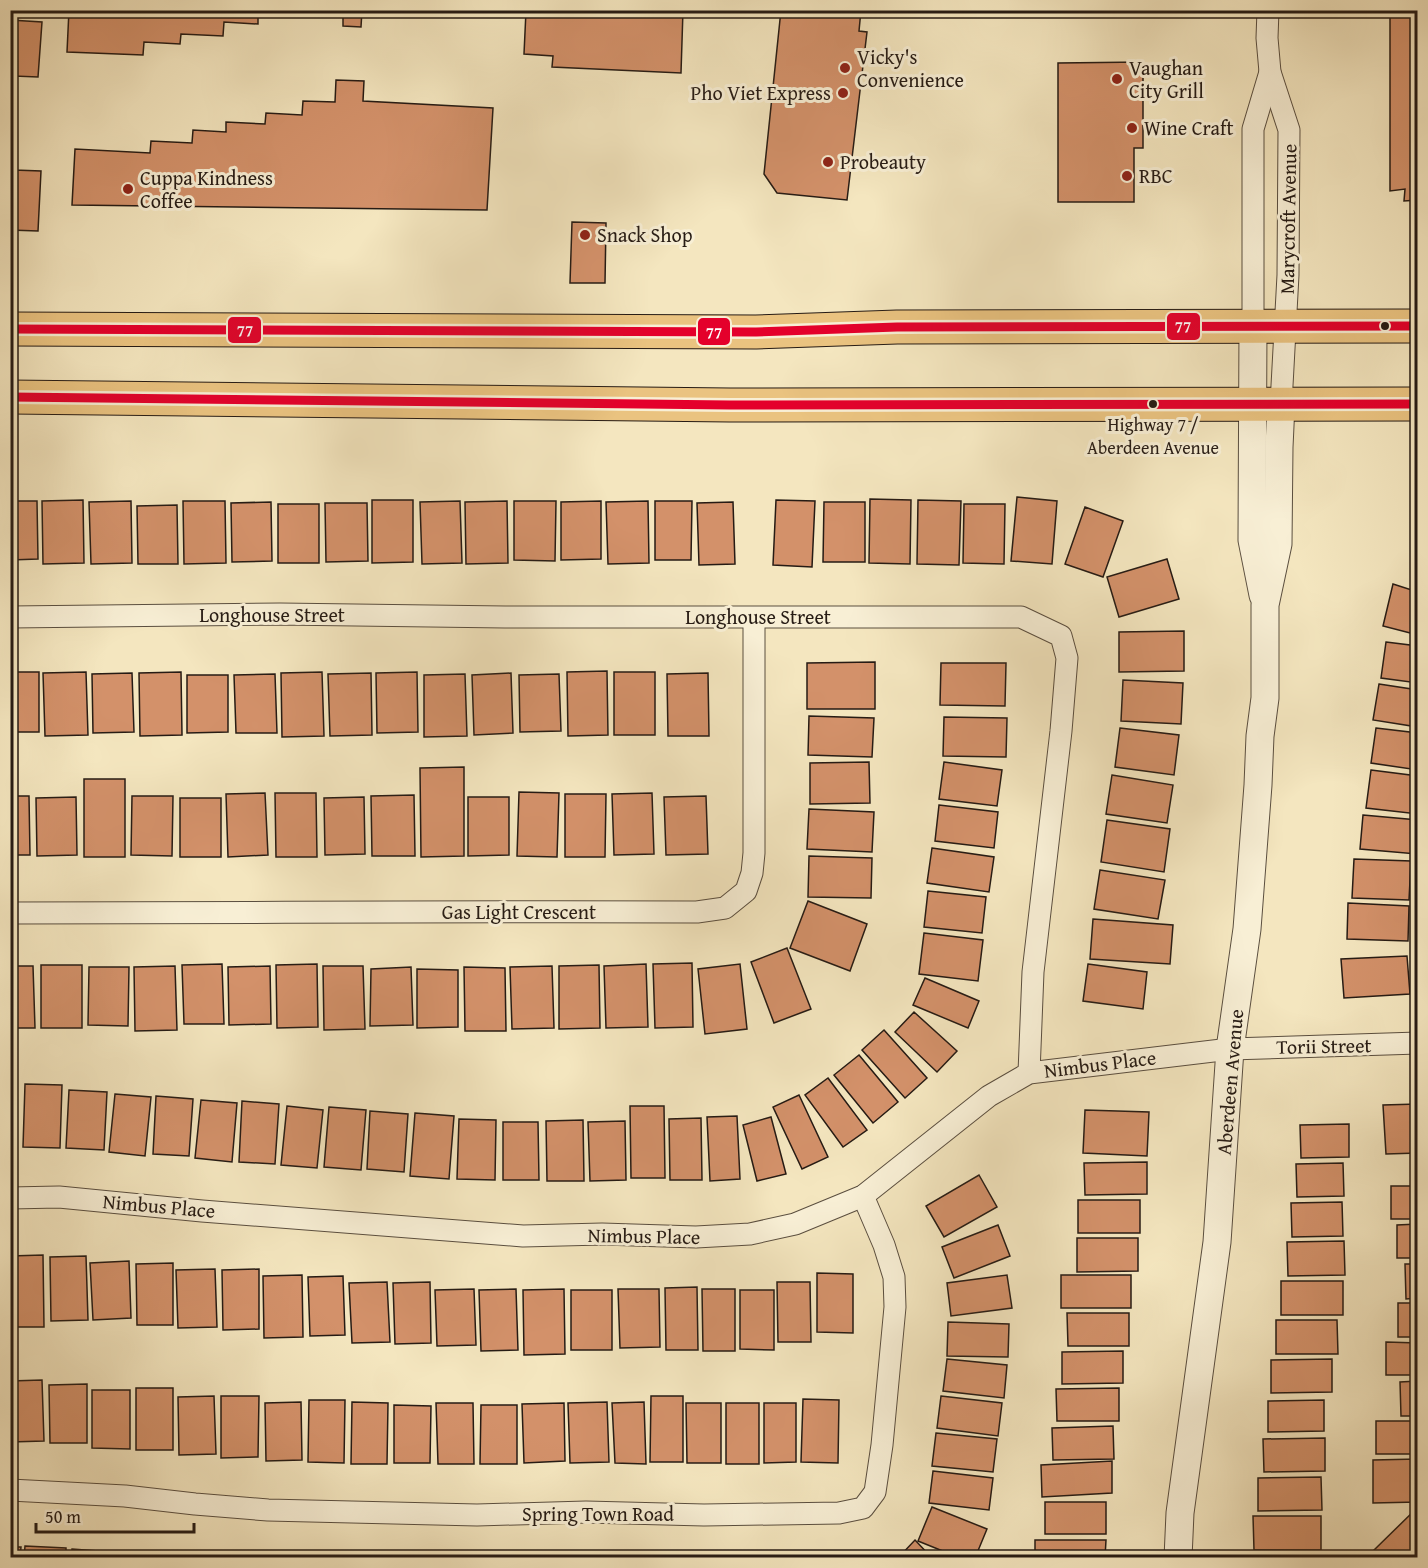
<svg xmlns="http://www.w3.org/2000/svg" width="1428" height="1568" font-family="'Gentium Book Plus',serif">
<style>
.building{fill:#d3916a;stroke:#261b14;stroke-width:1.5}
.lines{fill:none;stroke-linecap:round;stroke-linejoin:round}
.minor-casing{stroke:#5a4e3f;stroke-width:23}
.tertiary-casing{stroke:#5a4e3f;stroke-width:29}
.primary-casing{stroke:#261b14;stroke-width:35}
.minor{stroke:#f8efd5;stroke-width:21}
.tertiary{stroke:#f8efd5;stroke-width:27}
.primary{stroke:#eac380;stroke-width:33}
.bus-1-casing{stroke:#f8efd5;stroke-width:14}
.bus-1{stroke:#e4002b;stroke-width:9}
.poi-dot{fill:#8f2418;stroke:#f8efd5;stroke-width:2}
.bus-dot{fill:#261b14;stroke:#f8efd5;stroke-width:2}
.labels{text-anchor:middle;stroke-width:6;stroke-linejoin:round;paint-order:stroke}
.bus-label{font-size:18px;fill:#261b14;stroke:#f8efd5}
.poi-label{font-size:20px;fill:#261b14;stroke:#f8efd5;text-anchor:start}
.street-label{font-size:20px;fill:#261b14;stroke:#f8efd5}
.line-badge{stroke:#f8efd5;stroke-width:2}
.badge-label{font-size:16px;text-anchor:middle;font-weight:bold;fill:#fff}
</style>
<rect width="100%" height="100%" fill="#f4e6bf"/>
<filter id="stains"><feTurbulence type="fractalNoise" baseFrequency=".00333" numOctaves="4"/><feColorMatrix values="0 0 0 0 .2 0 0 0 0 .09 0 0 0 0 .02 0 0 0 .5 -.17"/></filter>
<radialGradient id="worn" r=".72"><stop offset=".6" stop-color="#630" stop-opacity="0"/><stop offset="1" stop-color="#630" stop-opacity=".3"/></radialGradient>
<g class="building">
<polygon points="69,10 301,10 301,15 258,13 258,24 224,22 223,36 181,34 180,44 144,42 143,55 67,52"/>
<polygon points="343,10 362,10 361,27 343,26"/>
<polygon points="519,10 683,10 681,73 552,67 553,56 524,54 526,11"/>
<polygon points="781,10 861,10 859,31 867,32 847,200 777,193 764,174"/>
<polygon points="1390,10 1418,10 1418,200 1404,201 1405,189 1390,191"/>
<polygon points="10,20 42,22 38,77 14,76 13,92 10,91"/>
<polygon points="1143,62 1143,148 1134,148 1134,202 1058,202 1058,63"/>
<polygon points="336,80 364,81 363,101 493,108 487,210 72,205 75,149 150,153 151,141 192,143 193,130 226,132 226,122 265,124 266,113 302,115 303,101 335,102"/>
<polygon points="10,154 14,154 14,170 41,171 38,231 10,230"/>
<polygon points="572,222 606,223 605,283 570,283"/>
<polygon points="1017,497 1057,501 1052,564 1011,561"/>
<polygon points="870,499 911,500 910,564 869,563"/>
<polygon points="83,500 84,563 43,564 42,501"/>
<polygon points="372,500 413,500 413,562 372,563"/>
<polygon points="776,500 815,501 812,567 773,565"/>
<polygon points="918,500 961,501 959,565 917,564"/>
<polygon points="10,501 37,501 38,559 10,560"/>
<polygon points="131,501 132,563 91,564 89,502"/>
<polygon points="183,501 225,501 226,563 184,564"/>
<polygon points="460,501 462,563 422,564 420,502"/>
<polygon points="507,501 508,563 466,564 465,502"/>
<polygon points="514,501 556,501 555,561 514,560"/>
<polygon points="601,501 601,559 561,560 561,502"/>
<polygon points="648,501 649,563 608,564 606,502"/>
<polygon points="655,501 692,501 691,560 655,560"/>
<polygon points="271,502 272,561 232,562 231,503"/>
<polygon points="733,502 735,564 699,565 697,503"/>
<polygon points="824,502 865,502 865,562 823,562"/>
<polygon points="325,503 367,503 368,561 326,562"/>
<rect x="278" y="504" width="41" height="59"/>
<polygon points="964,504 1005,504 1004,564 963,563"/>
<polygon points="177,505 178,564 138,564 137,506"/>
<polygon points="1085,507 1123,521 1103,577 1065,564"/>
<polygon points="1167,559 1179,599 1119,617 1107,577"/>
<polygon points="1393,584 1418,592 1418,635 1383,626"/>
<polygon points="1184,631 1184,671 1119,672 1119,632"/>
<polygon points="1386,642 1418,646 1418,683 1381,678"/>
<polygon points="875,662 875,709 807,709 807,663"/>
<polygon points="941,663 1006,663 1005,706 940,705"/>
<polygon points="607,671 608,735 568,736 567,672"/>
<rect x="10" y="672" width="29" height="60"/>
<polygon points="86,672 88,735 45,736 43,673"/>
<polygon points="181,672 182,735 140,736 139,673"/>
<polygon points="322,672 324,736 282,737 281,673"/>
<polygon points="417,672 418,732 377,733 376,673"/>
<rect x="614" y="672" width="41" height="63"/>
<polygon points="132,673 134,732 93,733 92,674"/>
<polygon points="371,673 372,735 330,736 328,674"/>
<polygon points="511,673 513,733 474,735 472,675"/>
<polygon points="708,673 709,736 668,736 667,674"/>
<polygon points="275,674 277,733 236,733 234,675"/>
<polygon points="465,674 467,736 424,737 424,675"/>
<polygon points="559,674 561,731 520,732 519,675"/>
<polygon points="187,675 228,675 228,732 187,733"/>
<polygon points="1123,680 1183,683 1181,724 1121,721"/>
<polygon points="1379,684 1418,690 1418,727 1373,720"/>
<polygon points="809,716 874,718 872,757 808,755"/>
<polygon points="944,717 1007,718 1006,757 943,756"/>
<polygon points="1120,728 1179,735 1174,775 1115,767"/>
<polygon points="1376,728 1418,733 1418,770 1371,763"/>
<polygon points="869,762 870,803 810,804 810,763"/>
<polygon points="944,762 1002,770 997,806 939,799"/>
<polygon points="464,767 464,856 421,857 420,768"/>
<polygon points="1371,770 1418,776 1418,814 1366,808"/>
<polygon points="1112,775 1173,785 1167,823 1106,814"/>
<rect x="84" y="779" width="41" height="78"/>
<polygon points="519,792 559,793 557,857 517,856"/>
<polygon points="265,793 268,855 228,857 226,794"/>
<polygon points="275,793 316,793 317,857 276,857"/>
<polygon points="652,793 654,854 614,855 612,794"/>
<polygon points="565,794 606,794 605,857 565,857"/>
<polygon points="414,795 415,856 372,856 371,796"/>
<polygon points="10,796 29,796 30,855 10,855"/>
<polygon points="132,796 173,796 172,856 131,855"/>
<polygon points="706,796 708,854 666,855 664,797"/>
<polygon points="76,797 77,855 37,856 36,798"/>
<polygon points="364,797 365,854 325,855 324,798"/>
<polygon points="468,797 509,797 509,855 468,856"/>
<rect x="180" y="798" width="41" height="59"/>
<polygon points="939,805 998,812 994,848 935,841"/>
<polygon points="809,809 874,812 872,852 807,849"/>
<polygon points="1363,815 1418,820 1417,854 1360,849"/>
<polygon points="1107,820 1170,829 1164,872 1101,862"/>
<polygon points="932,848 994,857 989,892 927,883"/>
<polygon points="809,856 872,858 871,898 808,897"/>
<polygon points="1354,859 1411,861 1409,900 1352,898"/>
<polygon points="1100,870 1165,880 1158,919 1094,909"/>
<polygon points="928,891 986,897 982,933 924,927"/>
<polygon points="808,901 867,924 850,971 790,948"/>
<polygon points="1348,903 1409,906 1408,941 1347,939"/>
<polygon points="1093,919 1173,925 1170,964 1090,959"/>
<polygon points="924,933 983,940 978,981 919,974"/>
<polygon points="787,948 811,1009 774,1023 751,962"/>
<polygon points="1407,956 1410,994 1344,998 1341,959"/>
<polygon points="692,963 693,1027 655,1028 653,964"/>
<polygon points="222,964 224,1024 184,1024 182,965"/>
<polygon points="317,964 318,1027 277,1028 276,965"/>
<polygon points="646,964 648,1027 606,1028 604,966"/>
<polygon points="740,964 747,1029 705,1034 698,969"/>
<polygon points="1088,964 1147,972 1143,1009 1083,1001"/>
<rect x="41" y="965" width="41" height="63"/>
<polygon points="599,965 600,1028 559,1029 559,966"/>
<polygon points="10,966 33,966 35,1028 10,1028"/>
<polygon points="175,966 177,1030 135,1031 134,967"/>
<polygon points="270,966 271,1024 229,1025 228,967"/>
<polygon points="323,966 363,966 365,1029 324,1030"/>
<polygon points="552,966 554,1028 512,1029 510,967"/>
<polygon points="89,967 129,967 128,1026 88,1025"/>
<polygon points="411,967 413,1025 370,1026 371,969"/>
<polygon points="464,967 505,968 506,1031 465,1031"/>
<polygon points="417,969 458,970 458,1027 417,1028"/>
<polygon points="925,978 979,1001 968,1028 913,1005"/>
<polygon points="914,1012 957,1051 937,1072 895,1032"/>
<polygon points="884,1030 927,1078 905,1098 862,1050"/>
<polygon points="859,1055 898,1102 873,1123 834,1075"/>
<polygon points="828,1078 867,1130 843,1147 805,1095"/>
<polygon points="25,1084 62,1085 60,1148 23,1147"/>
<polygon points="10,1085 14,1085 15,1146 10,1146"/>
<polygon points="69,1090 107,1092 104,1150 66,1148"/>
<polygon points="115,1094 151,1097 145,1156 109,1152"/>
<polygon points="799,1095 828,1157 802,1169 773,1107"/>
<polygon points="156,1096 193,1099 189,1156 153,1154"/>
<polygon points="201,1100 237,1103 232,1162 195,1158"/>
<polygon points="242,1101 279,1104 275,1164 239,1162"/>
<polygon points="1418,1104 1418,1153 1386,1154 1383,1105"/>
<polygon points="287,1106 323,1110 317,1168 281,1165"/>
<polygon points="630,1106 664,1106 665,1178 631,1178"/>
<polygon points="329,1107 366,1110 361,1170 324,1167"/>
<polygon points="1085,1110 1149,1112 1147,1156 1083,1153"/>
<polygon points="370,1111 408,1114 404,1172 367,1169"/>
<polygon points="415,1113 454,1116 449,1179 410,1176"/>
<polygon points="737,1116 740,1179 710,1181 707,1117"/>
<polygon points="771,1117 786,1174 757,1181 743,1125"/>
<polygon points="701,1118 702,1180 670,1180 669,1119"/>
<polygon points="459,1119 496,1120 495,1180 457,1179"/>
<polygon points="583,1120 584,1181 547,1181 546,1121"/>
<polygon points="625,1121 626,1180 590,1181 588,1122"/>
<polygon points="503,1122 538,1122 539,1180 503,1180"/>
<polygon points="1349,1124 1349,1157 1301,1158 1300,1125"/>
<polygon points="1147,1162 1147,1194 1085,1195 1084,1163"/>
<polygon points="1343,1163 1344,1196 1297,1197 1296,1164"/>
<polygon points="979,1175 997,1207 944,1237 926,1206"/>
<rect x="1391" y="1186" width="27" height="33"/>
<rect x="1078" y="1200" width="62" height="33"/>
<polygon points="1342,1202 1343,1236 1292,1237 1291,1203"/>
<polygon points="1418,1224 1418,1258 1397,1258 1397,1225"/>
<polygon points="998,1225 1010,1256 954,1278 942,1247"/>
<polygon points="1077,1238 1138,1238 1138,1271 1077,1272"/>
<polygon points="1344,1241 1345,1275 1288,1276 1287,1242"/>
<polygon points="43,1255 44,1327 10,1327 10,1256"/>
<polygon points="86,1256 88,1320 51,1321 50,1257"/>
<polygon points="129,1261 131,1318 93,1320 90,1263"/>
<polygon points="173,1263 173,1325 137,1325 136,1264"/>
<polygon points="1405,1264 1418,1264 1418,1298 1406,1299"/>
<polygon points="215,1269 217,1327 178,1328 176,1270"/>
<polygon points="259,1269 259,1329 223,1330 222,1270"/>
<polygon points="817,1273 853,1274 853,1333 817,1332"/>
<polygon points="302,1275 303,1337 264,1338 263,1276"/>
<polygon points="1007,1275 1012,1308 951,1316 947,1283"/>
<rect x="1061" y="1275" width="70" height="33"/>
<polygon points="343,1276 345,1335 310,1336 308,1277"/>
<rect x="1281" y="1281" width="62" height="34"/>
<polygon points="387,1282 390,1342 352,1343 349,1283"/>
<polygon points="430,1282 431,1343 395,1344 393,1283"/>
<polygon points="777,1282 810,1282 811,1342 778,1342"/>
<polygon points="697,1287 698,1350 666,1350 665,1288"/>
<polygon points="474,1289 476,1345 437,1346 435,1290"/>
<polygon points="516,1289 518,1350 481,1351 479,1290"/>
<polygon points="564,1289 565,1354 524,1355 523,1290"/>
<polygon points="618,1289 659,1289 660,1347 620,1348"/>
<polygon points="702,1289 735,1289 735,1351 703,1351"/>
<rect x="571" y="1290" width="41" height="60"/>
<polygon points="740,1290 774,1290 774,1350 740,1349"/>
<rect x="1398" y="1303" width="20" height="34"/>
<polygon points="1067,1313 1129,1313 1129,1346 1068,1346"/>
<polygon points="1276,1320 1337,1320 1338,1354 1276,1354"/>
<polygon points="948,1322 1009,1324 1008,1357 947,1356"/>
<polygon points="1386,1342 1418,1343 1418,1375 1386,1375"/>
<polygon points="1123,1351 1123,1383 1062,1384 1062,1352"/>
<polygon points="947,1359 1007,1365 1004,1398 943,1391"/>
<polygon points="1332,1359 1332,1392 1271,1393 1271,1360"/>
<polygon points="42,1380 44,1441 10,1442 10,1381"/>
<polygon points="1418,1381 1418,1416 1401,1416 1400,1382"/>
<polygon points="87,1384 87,1443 50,1443 49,1385"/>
<rect x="136" y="1388" width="37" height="62"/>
<polygon points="1119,1388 1119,1421 1057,1421 1056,1389"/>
<polygon points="92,1390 130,1390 130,1449 92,1448"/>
<polygon points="214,1396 216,1454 179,1455 178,1397"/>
<polygon points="221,1396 259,1396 258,1457 221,1458"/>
<polygon points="651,1396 683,1396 683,1462 650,1462"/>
<polygon points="941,1396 1002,1403 998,1436 937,1428"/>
<polygon points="803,1399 839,1400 838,1463 801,1462"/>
<polygon points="309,1400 345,1400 344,1463 308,1462"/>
<polygon points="1324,1400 1324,1431 1268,1432 1268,1401"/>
<polygon points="301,1402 302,1460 266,1461 265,1403"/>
<polygon points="352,1402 388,1403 387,1464 351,1464"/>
<polygon points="607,1402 609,1462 570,1463 568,1403"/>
<polygon points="644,1402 646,1464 615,1463 612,1403"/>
<polygon points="436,1403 473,1403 474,1464 438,1464"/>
<polygon points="564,1403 565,1461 524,1463 522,1404"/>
<polygon points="686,1403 721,1403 721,1463 687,1463"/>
<rect x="726" y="1403" width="33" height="61"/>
<polygon points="764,1403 796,1403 796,1462 764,1463"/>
<polygon points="394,1405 431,1406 430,1463 394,1463"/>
<polygon points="481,1405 517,1405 517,1464 480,1464"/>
<rect x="1376" y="1421" width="42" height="33"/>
<polygon points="1113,1426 1114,1459 1053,1460 1052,1428"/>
<polygon points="936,1433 997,1439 993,1472 932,1466"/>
<polygon points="1325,1438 1325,1471 1264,1472 1263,1439"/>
<polygon points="1418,1459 1418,1502 1373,1503 1373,1460"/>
<polygon points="1112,1461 1112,1493 1042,1497 1041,1465"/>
<polygon points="933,1471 993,1478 989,1510 929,1503"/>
<polygon points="1321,1477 1322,1510 1258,1511 1258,1478"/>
<rect x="1045" y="1502" width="61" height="32"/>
<polygon points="932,1507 987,1529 975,1558 960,1558 918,1541"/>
<polygon points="1418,1507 1418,1558 1378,1558 1372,1552"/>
<polygon points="1253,1516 1321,1516 1321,1550 1254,1550"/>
<polygon points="915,1540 932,1558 898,1558"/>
<polygon points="1035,1540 1106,1540 1105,1558 1035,1558"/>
<polygon points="25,1546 66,1548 66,1558 24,1558"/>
<polygon points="10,1547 21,1547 20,1558 10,1558"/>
<polygon points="72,1549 111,1552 111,1558 71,1558"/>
<polygon points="116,1553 157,1555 157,1558 115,1558"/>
<polygon points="1319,1555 1319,1558 1252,1558 1252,1556"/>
</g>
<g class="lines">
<defs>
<g id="minor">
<polyline points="1268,10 1267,38 1270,72 1289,130 1288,275 1281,404"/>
<polyline points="1253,326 1253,129 1270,72"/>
<polyline points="10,617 280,614 505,617 1021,617 1061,636 1067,658 1061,731 1033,972 1029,1073"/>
<path d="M10,913C239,913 468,911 697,912L725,908L746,891L752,873L754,853V618"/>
<polyline points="10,1198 59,1197 202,1211 523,1236 602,1234 696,1237 750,1234 795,1224 863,1196 989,1096 1029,1073 1230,1049 1418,1043"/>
<polyline points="10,1490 125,1496 195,1504 268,1510 477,1515 586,1512 704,1515 839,1513 863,1508 875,1492 882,1445 895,1307 894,1277 884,1245 863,1196"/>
</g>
<g id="tertiary">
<polyline points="1253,326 1252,540 1263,595"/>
<polyline points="1178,1558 1180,1513 1217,1242 1230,1049 1247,929 1258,785 1260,736 1265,698 1265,605 1278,544 1279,447 1281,404"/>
</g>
<g id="primary">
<polyline points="10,329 756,332 897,327 1418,326"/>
<polyline points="10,397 730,405 1418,404"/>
</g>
</defs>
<use href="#minor" class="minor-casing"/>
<use href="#tertiary" class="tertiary-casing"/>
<use href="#primary" class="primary-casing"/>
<use href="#minor" class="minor"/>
<use href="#tertiary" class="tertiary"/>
<use href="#primary" class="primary"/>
<defs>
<g id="bus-1">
<polyline points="10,329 756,332 897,327 1418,326"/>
<polyline points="10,397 730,405 1418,404"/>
</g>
</defs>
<use href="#bus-1" class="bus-1-casing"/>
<use href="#bus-1" class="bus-1"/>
</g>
<g class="poi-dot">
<circle cx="845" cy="68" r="6"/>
<circle cx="1117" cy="79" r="6"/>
<circle cx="843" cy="93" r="6"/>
<circle cx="1132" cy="128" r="6"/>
<circle cx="828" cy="162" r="6"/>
<circle cx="1127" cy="176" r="6"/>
<circle cx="128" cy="189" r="6"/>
<circle cx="585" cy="235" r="6"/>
</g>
<g class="bus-dot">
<circle cx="1385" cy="326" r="5"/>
<circle cx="1153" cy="404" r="5"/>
</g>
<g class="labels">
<g class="bus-label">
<text x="1153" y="431">Highway 7 /<tspan x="1153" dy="23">Aberdeen Avenue</tspan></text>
</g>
<g class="poi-label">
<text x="857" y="64">Vicky's<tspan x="857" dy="23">Convenience</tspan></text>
<text x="1129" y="75">Vaughan<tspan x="1129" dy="23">City Grill</tspan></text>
<text x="831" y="100" text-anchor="end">Pho Viet Express</text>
<text x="1144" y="135">Wine Craft</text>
<text x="840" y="169">Probeauty</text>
<text x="1139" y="183">RBC</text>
<text x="140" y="185">Cuppa Kindness<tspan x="140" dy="23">Coffee</tspan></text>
<text x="597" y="242">Snack Shop</text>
</g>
<g class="street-label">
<text transform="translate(1288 219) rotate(-89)" y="7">Marycroft Avenue</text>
<text x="272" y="622">Longhouse Street</text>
<text x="758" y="624">Longhouse Street</text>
<text x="519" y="919">Gas Light Crescent</text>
<text transform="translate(1324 1046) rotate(-1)" y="7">Torii Street</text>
<text transform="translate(1100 1064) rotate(-7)" y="7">Nimbus Place</text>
<text transform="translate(1230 1082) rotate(-85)" y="7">Aberdeen Avenue</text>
<text transform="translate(159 1206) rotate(5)" y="7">Nimbus Place</text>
<text transform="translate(644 1236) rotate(1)" y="7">Nimbus Place</text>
<text x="598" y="1521">Spring Town Road</text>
</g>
</g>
<g class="line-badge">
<rect x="1166" y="312" width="35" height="29" rx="6" fill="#e4002b"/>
<rect x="227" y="316" width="35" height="28" rx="6" fill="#e4002b"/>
<rect x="697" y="317" width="34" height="29" rx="6" fill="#e4002b"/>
</g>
<g class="badge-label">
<text x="1183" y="332">77</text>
<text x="245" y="336">77</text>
<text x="714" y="338">77</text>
</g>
<rect width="1428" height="1568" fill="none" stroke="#f4e6bf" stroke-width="36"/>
<rect x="12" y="12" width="1404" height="1544" fill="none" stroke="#261b14" stroke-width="3"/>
<rect x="18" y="18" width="1392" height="1532" fill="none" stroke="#261b14" stroke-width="1.5"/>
<path d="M36 1523v9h158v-9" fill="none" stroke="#261b14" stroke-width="3"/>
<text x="45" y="1523" font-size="18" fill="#261b14" stroke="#f8efd5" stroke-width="4.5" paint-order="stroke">50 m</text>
<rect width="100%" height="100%" filter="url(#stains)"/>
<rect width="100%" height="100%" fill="url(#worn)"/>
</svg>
